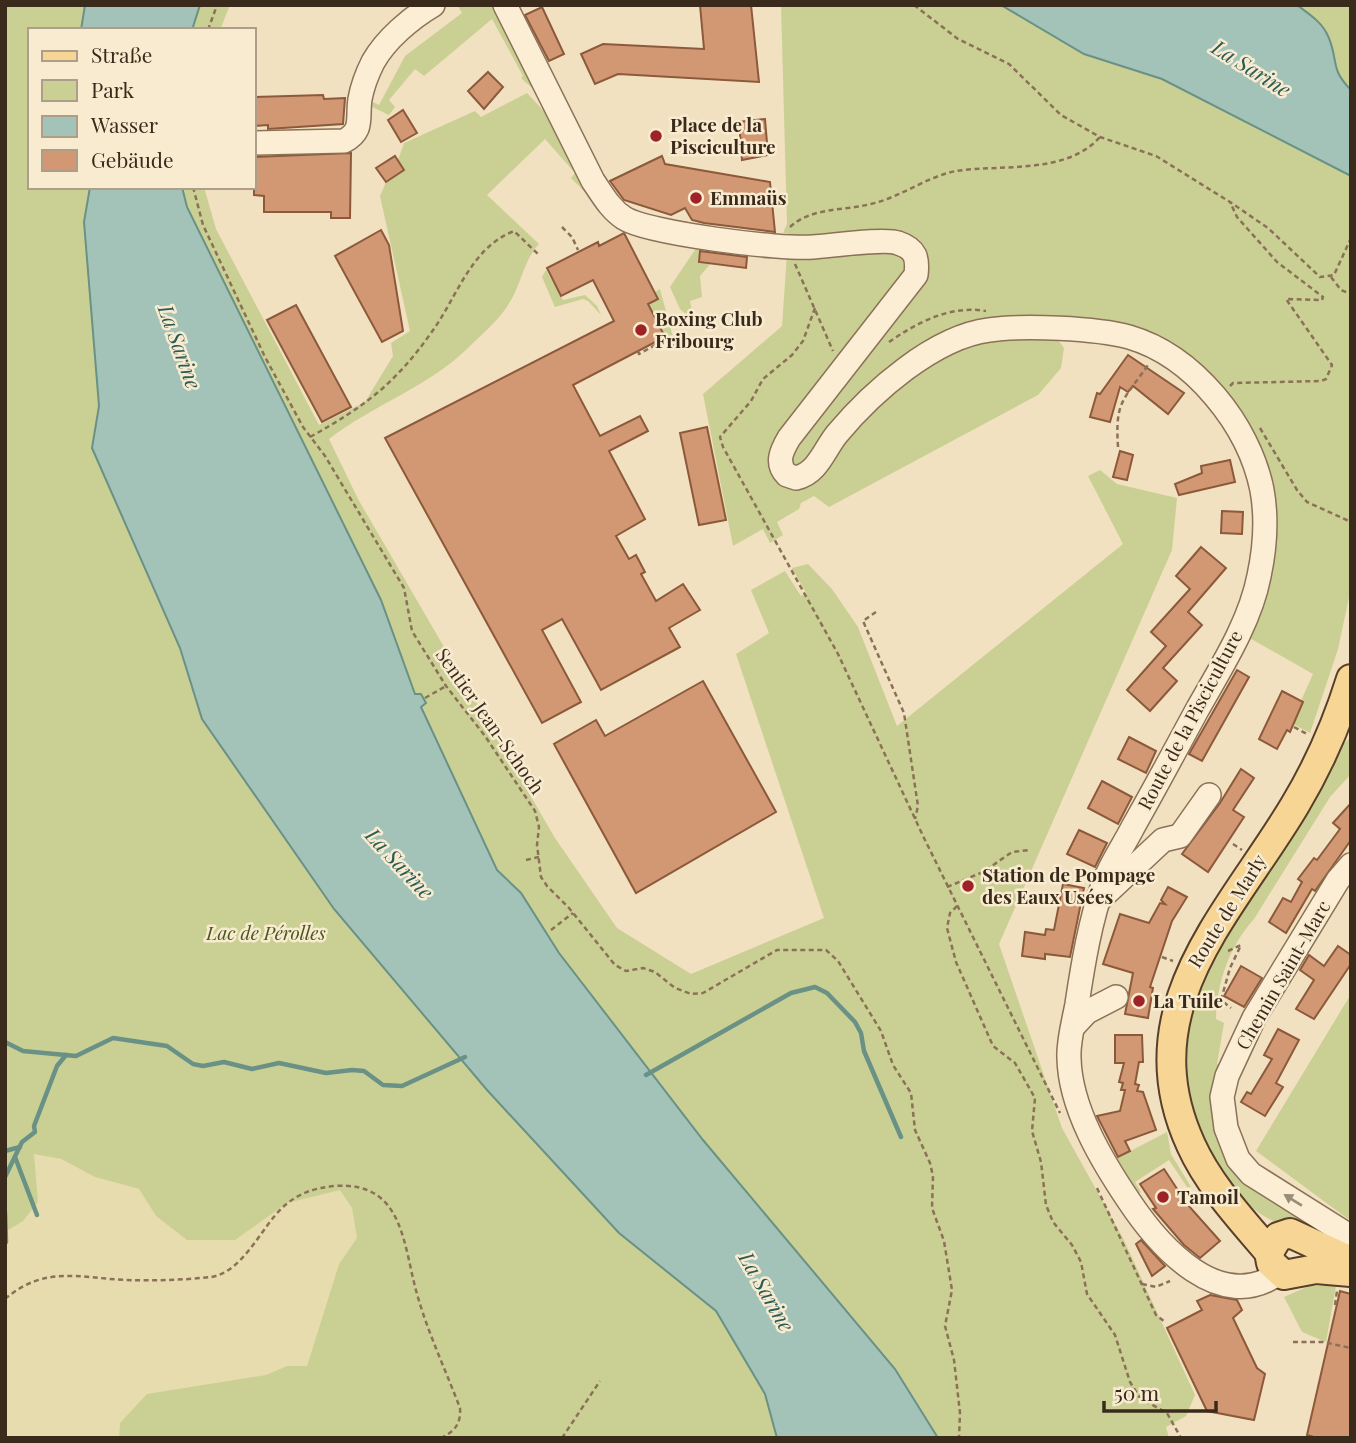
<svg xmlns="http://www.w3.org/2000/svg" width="1356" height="1443" font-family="'Playfair Display',serif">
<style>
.farmland{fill:#e7dcad}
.green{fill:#cad093}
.water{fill:#a3c3b9;stroke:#6a9186;stroke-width:2}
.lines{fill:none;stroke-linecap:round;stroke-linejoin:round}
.stream{stroke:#6a9186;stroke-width:4.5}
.building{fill:#d19873;stroke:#8c593b;stroke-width:2}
.minor-casing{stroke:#8b7157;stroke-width:26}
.major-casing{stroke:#583f2b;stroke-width:32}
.path{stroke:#8b7157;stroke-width:2.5;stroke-dasharray:5 3.5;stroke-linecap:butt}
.minor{stroke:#fbeed4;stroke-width:23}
.major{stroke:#f7d695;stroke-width:28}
.oneway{fill:#9a8c78}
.poi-dot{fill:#9e2327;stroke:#f8ebd0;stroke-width:2.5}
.labels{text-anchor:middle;stroke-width:5;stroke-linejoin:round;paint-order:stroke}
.poi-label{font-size:19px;font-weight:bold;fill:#3a2a1c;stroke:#f8ebd0;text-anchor:start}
.street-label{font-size:19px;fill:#3a2a1c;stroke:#f8ebd0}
.park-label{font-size:19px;font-style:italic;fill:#4b5821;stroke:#f8ebd0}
.water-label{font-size:21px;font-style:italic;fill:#2a5b56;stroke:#f8ebd0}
</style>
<rect width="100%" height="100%" fill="#f1e1c0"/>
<polygon class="farmland" points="5,1148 61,1159 95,1177 139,1189 156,1216 340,1189 352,1208 357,1238 339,1264 306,1369 120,1423 119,1438 5,1438"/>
<g class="green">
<path d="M5,5H230L220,30H30V187H204L216,229L319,425L365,402L393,356L391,343L410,331L380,196L386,182L404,170L398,160L404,143L475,111L481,117L527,93L555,123L586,187L585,192L571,178L575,173L545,139L487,195L539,244C523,261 521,286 508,305C498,321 481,335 468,348C428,387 373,405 329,439L358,499L555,838L617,928L691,974L824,918L736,654L769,633L751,590L785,571L801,596L806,593L792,568L808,564L832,589L858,627L897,726L1123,544L1088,476L1100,470L1117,484L1177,498L1172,550L999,944L1062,1128L1123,1238L1195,1395L1186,1416L1166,1427L1169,1438H119L120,1423L147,1394L266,1375L287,1366H307L339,1264L357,1238L352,1208L340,1190L287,1203L235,1240H187L156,1216L139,1189L95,1177L61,1159L34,1154L38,1202L23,1221L5,1232Z"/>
<polygon points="457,5 496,6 542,97 521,78 523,76 492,19 424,76 415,69 389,100 395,107 389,115 370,106 373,102 379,105 405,56 462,13"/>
<polygon points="781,5 1351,5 1351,588 1338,649 1310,733 1291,723 1313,674 1246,636 1265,467 1159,340 1142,330 1045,324 1045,339 1058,340 1064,348 1061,368 1038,395 829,507 814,496 801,503 799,509 777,522 783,535 770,543 763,529 733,546 703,394 782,326 788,239 788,233 783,233 787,224"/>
<polygon points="701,241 699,261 711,263 700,276 702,297 690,301 694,321 680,309 670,287"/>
<polygon points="546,270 563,300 585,295 597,306 601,315 588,301 583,299 555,307 542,277"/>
<polygon points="660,289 674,341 672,342 668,336 665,337 648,304 658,299 655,292"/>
<path d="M1351,737V774L1330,797L1254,919C1229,947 1217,982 1216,1019L1224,1023L1217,1064L1221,1065L1233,1161L1351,1241C1327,1235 1290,1230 1269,1219C1244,1206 1219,1173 1207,1148C1155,1039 1202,974 1258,883C1285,838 1313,792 1340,747Z"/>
<polygon points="1351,994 1351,1218 1348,1219 1256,1151"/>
<polygon points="1167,1132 1171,1154 1191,1187 1187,1187 1169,1160 1135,1182 1141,1192 1136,1196 1113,1160"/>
<polygon points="1309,1286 1336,1286 1326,1342 1302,1332 1284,1297"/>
</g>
<g class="water">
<polygon points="85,5 200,5 192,30 81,30"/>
<path d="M1001,5H1297C1309,14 1322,22 1328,36C1339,60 1329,68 1351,90V176L1162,79L1084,54Z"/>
<polygon points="90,187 182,187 187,207 381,600 415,694 421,694 426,703 421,707 497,870 521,893 559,953 703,1140 895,1369 938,1438 777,1438 765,1394 716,1311 619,1233 487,1090 334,909 202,719 180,648 92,448 99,406 84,222"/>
</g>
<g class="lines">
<g class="stream">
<polyline points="5,1042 23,1051 76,1056 113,1038 167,1046 193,1064 203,1066 224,1062 252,1069 279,1063 326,1073 352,1070 364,1071 383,1085 402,1086 465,1057"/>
<polyline points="646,1075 791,993 815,987 827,993 855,1022 861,1033 864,1051 901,1137"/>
<polyline points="5,1151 20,1147"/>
<polyline points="15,1157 37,1215"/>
<polyline points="5,1177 22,1142 35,1132 34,1126 57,1066 66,1055"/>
<polyline points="5,1212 6,1242"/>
</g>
</g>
<g class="building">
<polygon points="700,5 751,5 759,82 618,74 595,84 581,54 603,44 704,49"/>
<polygon points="542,7 564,54 549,61 525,15"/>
<polygon points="488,72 503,87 484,109 468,91"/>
<polygon points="323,95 324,99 345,98 343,124 268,129 268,125 254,126 254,97"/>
<polygon points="403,110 417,133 401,142 388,120"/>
<polygon points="765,119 768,155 742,160 739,122"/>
<polygon points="351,153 350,218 331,218 331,212 264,212 264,196 254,195 254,157"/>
<polygon points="395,156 404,170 386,182 376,168"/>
<polygon points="662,156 665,164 770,182 775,232 704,223 692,220 685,208 671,215 624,200 610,181"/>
<polygon points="381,230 389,245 403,331 382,342 335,256"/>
<polygon points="624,233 658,299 648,304 665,337 573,385 600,436 640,416 648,431 609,451 645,519 616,536 629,559 636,555 645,572 641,574 656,601 683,584 700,610 669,628 680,647 601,690 562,619 542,630 581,702 542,723 385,438 614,321 593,280 561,296 547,268 598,242 599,246"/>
<polygon points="700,251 747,257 746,268 699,262"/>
<polygon points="296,305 351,407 322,422 267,320"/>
<polygon points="1128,355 1184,393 1168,414 1133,386 1128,392 1120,387 1110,422 1090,417 1097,393 1100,394"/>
<polygon points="707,427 726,520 699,525 680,433"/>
<polygon points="1120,451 1133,455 1127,480 1113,477"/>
<polygon points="1230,460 1235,482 1179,495 1175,484 1202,473 1201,466"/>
<polygon points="1222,511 1243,512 1242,534 1221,533"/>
<polygon points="1201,547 1226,568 1188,612 1202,625 1163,668 1177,681 1150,711 1127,690 1166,646 1151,632 1190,589 1176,576"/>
<polygon points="1237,670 1249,677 1202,761 1189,754"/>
<polygon points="703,681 776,812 636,893 554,744 596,720 605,736"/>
<polygon points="1282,691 1303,702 1290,732 1287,730 1277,749 1259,739"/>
<polygon points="1129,737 1156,751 1146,773 1118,759"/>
<polygon points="1241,769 1254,778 1233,810 1244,817 1208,872 1182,854 1220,803"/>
<polygon points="1102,781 1132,797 1118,824 1088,808"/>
<polygon points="1351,803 1351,840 1315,891 1312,889 1286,933 1269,922 1283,898 1291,902 1302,882 1298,879 1314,858 1317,860 1340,829 1333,823"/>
<polygon points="1079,830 1107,843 1095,867 1067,854"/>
<polygon points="1063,884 1084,888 1070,957 1045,954 1045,959 1022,956 1025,932 1045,935 1046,929 1054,930"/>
<polygon points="1168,887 1187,897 1172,921 1150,987 1153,988 1148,1018 1125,1014 1133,973 1103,964 1120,914 1149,923 1160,903 1165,904 1161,900"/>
<polygon points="1338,946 1351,955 1351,964 1314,1019 1296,1009 1314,980 1300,970 1309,955 1324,966"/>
<polygon points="1241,966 1262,978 1244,1007 1224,996"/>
<polygon points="1278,1029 1299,1040 1276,1083 1283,1087 1265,1116 1241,1102 1247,1092 1251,1094 1272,1059 1264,1055"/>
<polygon points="1115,1035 1142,1035 1143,1062 1139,1062 1135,1084 1139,1085 1137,1091 1143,1092 1156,1130 1125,1141 1130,1151 1118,1157 1097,1116 1120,1111 1125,1090 1121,1090 1123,1083 1119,1082 1124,1063 1115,1063"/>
<polygon points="1164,1169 1187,1204 1220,1241 1200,1258 1184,1245 1153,1209 1156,1208 1140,1184"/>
<polygon points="1141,1240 1165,1266 1152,1276 1136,1244"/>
<polygon points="1340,1291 1351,1294 1351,1438 1317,1438 1307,1435"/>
<polygon points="1210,1295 1237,1300 1242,1310 1233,1318 1257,1368 1265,1374 1254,1420 1207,1411 1167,1328 1202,1310 1197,1301"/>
</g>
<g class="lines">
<defs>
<g id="minor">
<path d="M505,5L593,181C602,194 610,209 624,218C647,233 782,250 813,247C830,246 885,238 898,243C916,249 918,258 916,275L789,438C782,450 775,463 787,475L796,478C818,473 824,450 837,434C872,392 934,337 989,330C1023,325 1096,328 1129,337C1194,356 1249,425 1262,490C1267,518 1265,548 1259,576C1250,623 1220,669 1197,710C1176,749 1155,788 1133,827C1124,845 1111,863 1104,882C1090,921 1083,964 1077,1004C1074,1021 1068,1041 1069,1058C1070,1108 1102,1161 1129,1201C1159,1246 1220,1316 1279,1273"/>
<path d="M254,143L344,141C364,131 357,118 360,99C362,88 368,72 373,62C386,39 411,18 433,5"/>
<polyline points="1351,865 1338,880 1254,1018 1227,1076 1222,1097 1226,1128 1238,1159 1251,1174 1351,1237"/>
<polyline points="1100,899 1163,840 1180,836 1209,795"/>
<polyline points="1073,1027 1087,1012 1116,997"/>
</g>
<g id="major">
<path d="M1269,1252C1241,1219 1209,1185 1191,1145C1128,1008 1230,914 1295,805C1319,765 1337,724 1351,679"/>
<polyline points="1351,1261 1290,1233 1278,1237 1269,1252 1271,1263 1284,1275 1316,1269 1351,1272"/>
</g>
</defs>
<use href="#minor" class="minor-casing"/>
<use href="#major" class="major-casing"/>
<g class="path">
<polyline points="914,5 958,39 1009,64 1061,115 1100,137 1156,156 1230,202 1268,228 1320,277 1334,275 1351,238"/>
<polyline points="208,30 217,5"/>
<polyline points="193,187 203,225 265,357 303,427 325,456 404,588 412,631 446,686 485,736 535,811 539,827 537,845 541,877 547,886 569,908 615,965 626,971 643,968 655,972 675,988 691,994 703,993 777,950 826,950 838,961 881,1031 893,1065 911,1093 915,1130 930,1163 933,1176 932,1208 944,1241 952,1290 945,1326 954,1360 960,1413 959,1438"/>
<polyline points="562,227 572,237 578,250"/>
<path d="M790,227C812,207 843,211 871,204C901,197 926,177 956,171C1002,164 1066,175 1100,137"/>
<polyline points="795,264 833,351"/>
<polyline points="1331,277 1341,290 1351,294"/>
<polyline points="815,308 803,341 792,355 763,379 751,401 720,437 723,447 838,654 924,838 1060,1113"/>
<path d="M889,342C918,322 950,305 986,311"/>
<polyline points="638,351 639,354 668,338 673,346 680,344"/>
<polyline points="1230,386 1233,383 1321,381 1326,379 1332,365 1286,299 1322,300 1323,297 1277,262 1237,217 1230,202"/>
<polyline points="1260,428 1297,490 1307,502 1351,522"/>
<path d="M310,437C364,407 395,384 431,333C457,298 470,248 514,231L540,256"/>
<path d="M1118,447C1115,401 1123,401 1148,365"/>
<polyline points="876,612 863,621 904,713 918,806 915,819"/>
<polyline points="425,698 446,686"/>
<polyline points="1294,727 1307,734"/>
<polyline points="1233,844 1242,850"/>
<polyline points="526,860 539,857"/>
<polyline points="947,887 983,872 1012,852 1029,850"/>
<polyline points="957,906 950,913 947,928 956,962 993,1046 1015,1063 1035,1098 1032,1131 1041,1162 1046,1205 1053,1222 1072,1245 1081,1262 1087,1294 1115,1335 1130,1382 1140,1398 1167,1413 1181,1438"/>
<polyline points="551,930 573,913"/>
<polyline points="1228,951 1241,945 1230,968 1221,1000 1231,1008"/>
<polyline points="1162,957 1173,961"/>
<polyline points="1097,1188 1156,1315 1165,1322"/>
<polyline points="1142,1284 1156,1287 1170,1281"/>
<path d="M5,1299C45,1265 79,1278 126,1280C153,1281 184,1280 211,1277C243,1272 261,1228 282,1208C298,1193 314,1188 335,1186C404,1181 403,1245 417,1294C428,1333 446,1371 460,1408C461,1424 455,1431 441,1438"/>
<polyline points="1335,1305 1337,1291"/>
<polyline points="1293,1342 1323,1342 1351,1348"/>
<polyline points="562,1438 600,1381"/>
</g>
<use href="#minor" class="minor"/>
<use href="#major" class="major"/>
</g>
<defs><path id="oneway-solid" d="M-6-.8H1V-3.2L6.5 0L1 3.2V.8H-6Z" transform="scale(1.75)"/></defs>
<use class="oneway" href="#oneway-solid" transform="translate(1293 1200) rotate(-148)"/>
<g class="poi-dot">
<circle cx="656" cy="136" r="7"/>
<circle cx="696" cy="198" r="7"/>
<circle cx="641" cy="330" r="7"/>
<circle cx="968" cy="886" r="7"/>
<circle cx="1139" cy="1001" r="7"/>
<circle cx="1163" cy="1197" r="7"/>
</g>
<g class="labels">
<g class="poi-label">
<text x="670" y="132">Place de la<tspan x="670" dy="22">Pisciculture</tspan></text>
<text x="710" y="205">Emmaüs</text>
<text x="655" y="326">Boxing Club<tspan x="655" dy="22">Fribourg</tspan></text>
<text x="982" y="882">Station de Pompage<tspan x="982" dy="22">des Eaux Usées</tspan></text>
<text x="1153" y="1008">La Tuile</text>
<text x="1177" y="1204">Tamoil</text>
</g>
<g class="street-label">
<text transform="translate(1190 720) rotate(-62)" y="7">Route de la Pisciculture</text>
<text transform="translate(490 721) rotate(55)" y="7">Sentier Jean-Schoch</text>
<text transform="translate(1227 911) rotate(-58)" y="7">Route de Marly</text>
<text transform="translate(1283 975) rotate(-60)" y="7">Chemin Saint-Marc</text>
</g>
<g class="park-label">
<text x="266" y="940">Lac de Pérolles</text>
</g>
<g class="water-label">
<text transform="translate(1251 69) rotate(32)" y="7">La Sarine</text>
<text transform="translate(179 347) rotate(70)" y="7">La Sarine</text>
<text transform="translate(399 864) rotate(47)" y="7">La Sarine</text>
<text transform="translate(766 1292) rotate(60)" y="7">La Sarine</text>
</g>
</g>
<rect width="1356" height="1443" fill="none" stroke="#3a2a1c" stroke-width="14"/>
<rect x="28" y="28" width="228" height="161" fill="#f8ebd0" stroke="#ac9e88" stroke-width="2"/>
<rect x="42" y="51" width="35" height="10" fill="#f7d695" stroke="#ac9e88" stroke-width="2"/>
<text x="91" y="63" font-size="21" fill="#3a2a1c">Straße</text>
<rect x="42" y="80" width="35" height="21" fill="#cad093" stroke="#ac9e88" stroke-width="2"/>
<text x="91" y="98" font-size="21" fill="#3a2a1c">Park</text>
<rect x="42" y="116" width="35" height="21" fill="#a3c3b9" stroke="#ac9e88" stroke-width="2"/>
<text x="91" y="133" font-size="21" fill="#3a2a1c">Wasser</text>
<rect x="42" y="150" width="35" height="21" fill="#d19873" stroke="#ac9e88" stroke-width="2"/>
<text x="91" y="168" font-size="21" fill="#3a2a1c">Gebäude</text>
<path d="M1104 1401v10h112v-10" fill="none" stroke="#3a2a1c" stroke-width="3.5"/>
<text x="1114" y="1401" font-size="21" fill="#3a2a1c" stroke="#f8ebd0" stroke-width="5" paint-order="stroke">50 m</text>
</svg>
